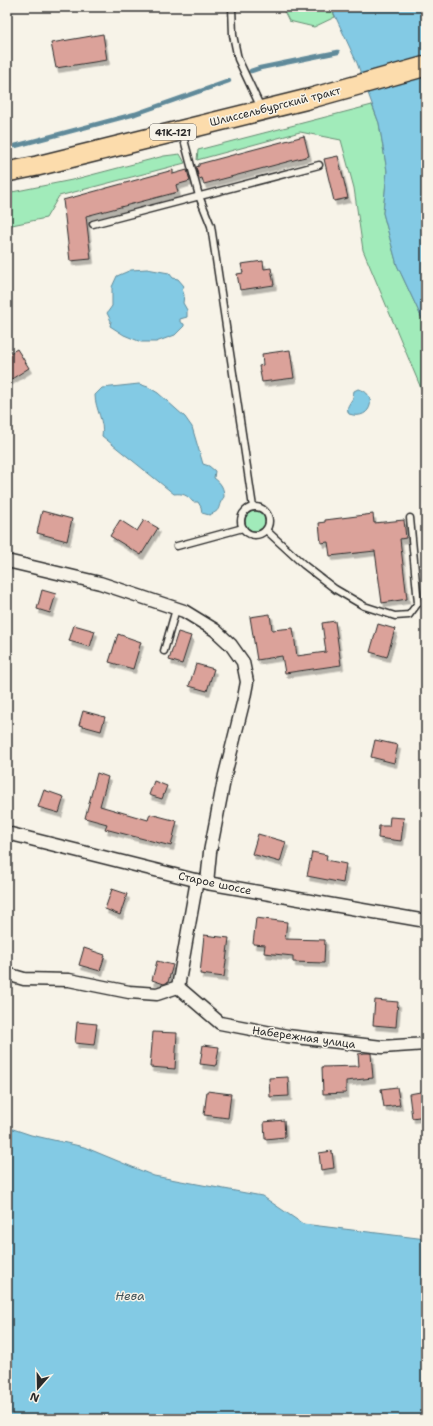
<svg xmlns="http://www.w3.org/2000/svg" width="433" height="1426" font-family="'Shantell Sans',sans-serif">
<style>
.green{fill:#a1ebba;stroke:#668b72}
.water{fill:#83cae4;stroke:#608a9a}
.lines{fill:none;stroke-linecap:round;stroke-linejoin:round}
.stream{stroke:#608a9a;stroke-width:4.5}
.building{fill:#dba29a;stroke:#2b2b2b;filter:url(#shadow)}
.service-casing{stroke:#2b2b2b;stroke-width:9}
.minor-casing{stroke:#2b2b2b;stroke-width:15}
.primary-casing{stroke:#2b2b2b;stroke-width:22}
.service{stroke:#f7f3e8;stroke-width:6}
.minor{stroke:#f7f3e8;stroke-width:12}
.primary{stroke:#fcdcac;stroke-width:19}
.labels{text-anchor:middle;stroke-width:3;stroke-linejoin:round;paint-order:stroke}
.shield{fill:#f7f3e8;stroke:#686764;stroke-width:1}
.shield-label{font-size:10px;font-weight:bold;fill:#2b2b2b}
.street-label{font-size:11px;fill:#2b2b2b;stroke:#f7f3e8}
.water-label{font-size:12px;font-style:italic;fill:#415359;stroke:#f7f3e8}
</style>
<defs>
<filter id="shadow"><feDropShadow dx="2.5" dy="4.5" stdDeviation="0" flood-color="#0004"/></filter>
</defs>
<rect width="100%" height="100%" fill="#f7f3e8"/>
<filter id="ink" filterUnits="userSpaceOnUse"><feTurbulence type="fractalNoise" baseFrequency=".025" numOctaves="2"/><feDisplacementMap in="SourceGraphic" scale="8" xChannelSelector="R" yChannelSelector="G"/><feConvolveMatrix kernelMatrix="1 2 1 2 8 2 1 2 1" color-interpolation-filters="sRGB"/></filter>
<g filter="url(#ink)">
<g class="green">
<polygon points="282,7 331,7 335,17 314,27 289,21"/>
<polygon points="372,105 379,123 387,171 383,213 397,265 426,327 426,396 423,393 363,250 354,188 341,140 300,132 197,160 198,150"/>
<polygon points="180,154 185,163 59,196 46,218 7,226 7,193 72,180 164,156"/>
<circle cx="255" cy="521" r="10"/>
</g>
<g class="water">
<polygon points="331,7 426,7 426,327 397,265 383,213 387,171 379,123 357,63"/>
<polygon points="147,269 169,273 173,278 178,279 184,286 182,289 184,295 183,303 187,310 187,317 180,319 180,322 184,324 184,326 175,335 156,342 141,342 124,335 110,326 111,321 107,313 112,306 112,287 117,276 131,270"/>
<path d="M139,384L148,387L158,393L185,417L192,427L203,464L209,466L215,471L214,478C221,483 224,488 224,497C216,507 223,510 209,515L202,513L201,507L198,502H193C187,495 183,493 174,494L102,436C105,422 95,409 95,395L102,388Z"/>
<path d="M358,389C378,392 373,422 349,414C346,408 348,406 351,401C354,398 353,394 354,391Z"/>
<polygon points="7,1127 31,1135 84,1147 154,1176 262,1196 303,1224 426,1239 426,1419 7,1419"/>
</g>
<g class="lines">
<g class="stream">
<polyline points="251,71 260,68 338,52"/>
<polyline points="15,146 135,114 229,81"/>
</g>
</g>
<g class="building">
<polygon points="103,34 107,60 56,68 51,43"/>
<polygon points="304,136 309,156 204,184 202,178 199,179 196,167 199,166 199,164"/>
<polygon points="338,156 348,198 334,201 324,159"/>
<polygon points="173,170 173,174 187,170 190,181 176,185 178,192 86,216 91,259 70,261 63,200"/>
<polygon points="263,261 264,269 271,268 274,285 240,290 237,274 243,273 241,264"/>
<polygon points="17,349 29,368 7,382 7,355"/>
<polygon points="290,350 294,378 262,382 259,366 263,365 262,354"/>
<polygon points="42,511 72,519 67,541 37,533"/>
<polygon points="373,514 374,523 404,520 406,538 400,539 407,599 382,603 375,551 330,556 328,542 321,543 319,523 325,522 325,520"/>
<polygon points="120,520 137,531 144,520 158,528 141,555 110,536"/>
<polygon points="42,590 56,594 50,613 37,609"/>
<polygon points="270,614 272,630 293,628 297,656 326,652 322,623 335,621 341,665 285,673 282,656 257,660 250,617"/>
<polygon points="378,624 395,629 387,657 370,652"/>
<polygon points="74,625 95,631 90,647 69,641"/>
<polygon points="178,632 191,636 182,664 169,660"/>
<polygon points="118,634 141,642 133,669 109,662"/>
<polygon points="196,664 214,669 207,691 189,686"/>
<polygon points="83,711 105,717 101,731 79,725"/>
<polygon points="375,740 398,745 394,763 371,757"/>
<polygon points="97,773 108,777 100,806 148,820 150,814 177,821 171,846 105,829 107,824 85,818"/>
<polygon points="154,781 167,786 162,799 149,795"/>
<polygon points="44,790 64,797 59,813 38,807"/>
<polygon points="390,817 404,818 401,841 378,838 379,826 389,826"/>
<polygon points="258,834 286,842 280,862 252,854"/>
<polygon points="312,852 327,855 326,860 346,864 343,883 307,876"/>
<polygon points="112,889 127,894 120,915 105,909"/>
<polygon points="256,918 287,922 285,939 325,940 324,963 293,962 293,956 264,953 265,945 253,944"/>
<polygon points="204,935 229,938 224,977 200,974"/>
<polygon points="84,948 105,955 100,971 79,965"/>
<polygon points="157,961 173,965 168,982 164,984 152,980"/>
<polygon points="375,1000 398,1002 396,1027 373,1025"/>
<polygon points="77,1022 97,1024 94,1045 75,1043"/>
<polygon points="153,1032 177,1033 175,1069 150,1067"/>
<polygon points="203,1045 219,1047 216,1066 200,1064"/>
<polygon points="365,1053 371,1053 373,1078 346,1081 346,1093 323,1094 322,1067 359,1066 358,1054"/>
<polygon points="288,1077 289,1096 270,1097 269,1078"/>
<polygon points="397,1087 400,1105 384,1107 381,1089"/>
<polygon points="207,1091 231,1094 228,1118 204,1115"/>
<polygon points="426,1091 426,1116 412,1118 409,1094"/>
<polygon points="284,1120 285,1137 265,1139 264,1122"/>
<polygon points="332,1151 334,1168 321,1170 319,1153"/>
</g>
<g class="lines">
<defs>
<g id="service">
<polyline points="232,7 233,35 238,59 261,108"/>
<polyline points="182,132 199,196 211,226 253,507"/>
<polyline points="93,224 319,165"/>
<circle cx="255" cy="521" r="14"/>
<polyline points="266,530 304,565 335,589 364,606 395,616 409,615 418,603 410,518"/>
<polyline points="177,546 243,528"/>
<polyline points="164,651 176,609"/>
</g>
<g id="minor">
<polyline points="7,561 100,583 184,611 215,630 231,645 243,662 247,682 243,703 225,775 210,852 207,883"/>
<polyline points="7,833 207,883 426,921"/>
<polyline points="7,974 24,979 69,980 129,992 157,994 178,987"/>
<polyline points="178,987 220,1023 287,1036 382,1047 426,1044"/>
<polyline points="178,987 197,880"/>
</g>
<polyline id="primary" points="7,172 37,166 308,99 426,66"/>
</defs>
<use href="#service" class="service-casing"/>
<use href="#minor" class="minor-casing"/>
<use href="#primary" class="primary-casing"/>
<use href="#service" class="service"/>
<use href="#minor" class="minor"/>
<use href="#primary" class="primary"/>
</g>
</g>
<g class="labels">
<rect class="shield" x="150" y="124" width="46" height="16" rx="3"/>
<g class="shield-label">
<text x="173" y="136">41К-121</text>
</g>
<g class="street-label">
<text transform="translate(275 106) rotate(-14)" y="4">Шлиссельбургский тракт</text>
<text transform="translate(215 883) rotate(12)" y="4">Старое шоссе</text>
<text transform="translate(304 1037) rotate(8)" y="4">Набережная улица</text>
</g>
<g class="water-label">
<text x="130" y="1300">Нева</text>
</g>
</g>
<rect width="433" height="1426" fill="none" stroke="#f7f3e8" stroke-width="24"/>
<rect x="12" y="12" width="409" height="1402" fill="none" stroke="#2b2b2b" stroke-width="1.5" filter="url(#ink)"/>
<g transform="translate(38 1388) rotate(200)" stroke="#f7f3e8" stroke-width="3" paint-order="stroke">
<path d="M0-3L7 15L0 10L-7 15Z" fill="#2b2b2b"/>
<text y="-6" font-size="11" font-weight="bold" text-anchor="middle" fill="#2b2b2b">N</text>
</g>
</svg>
